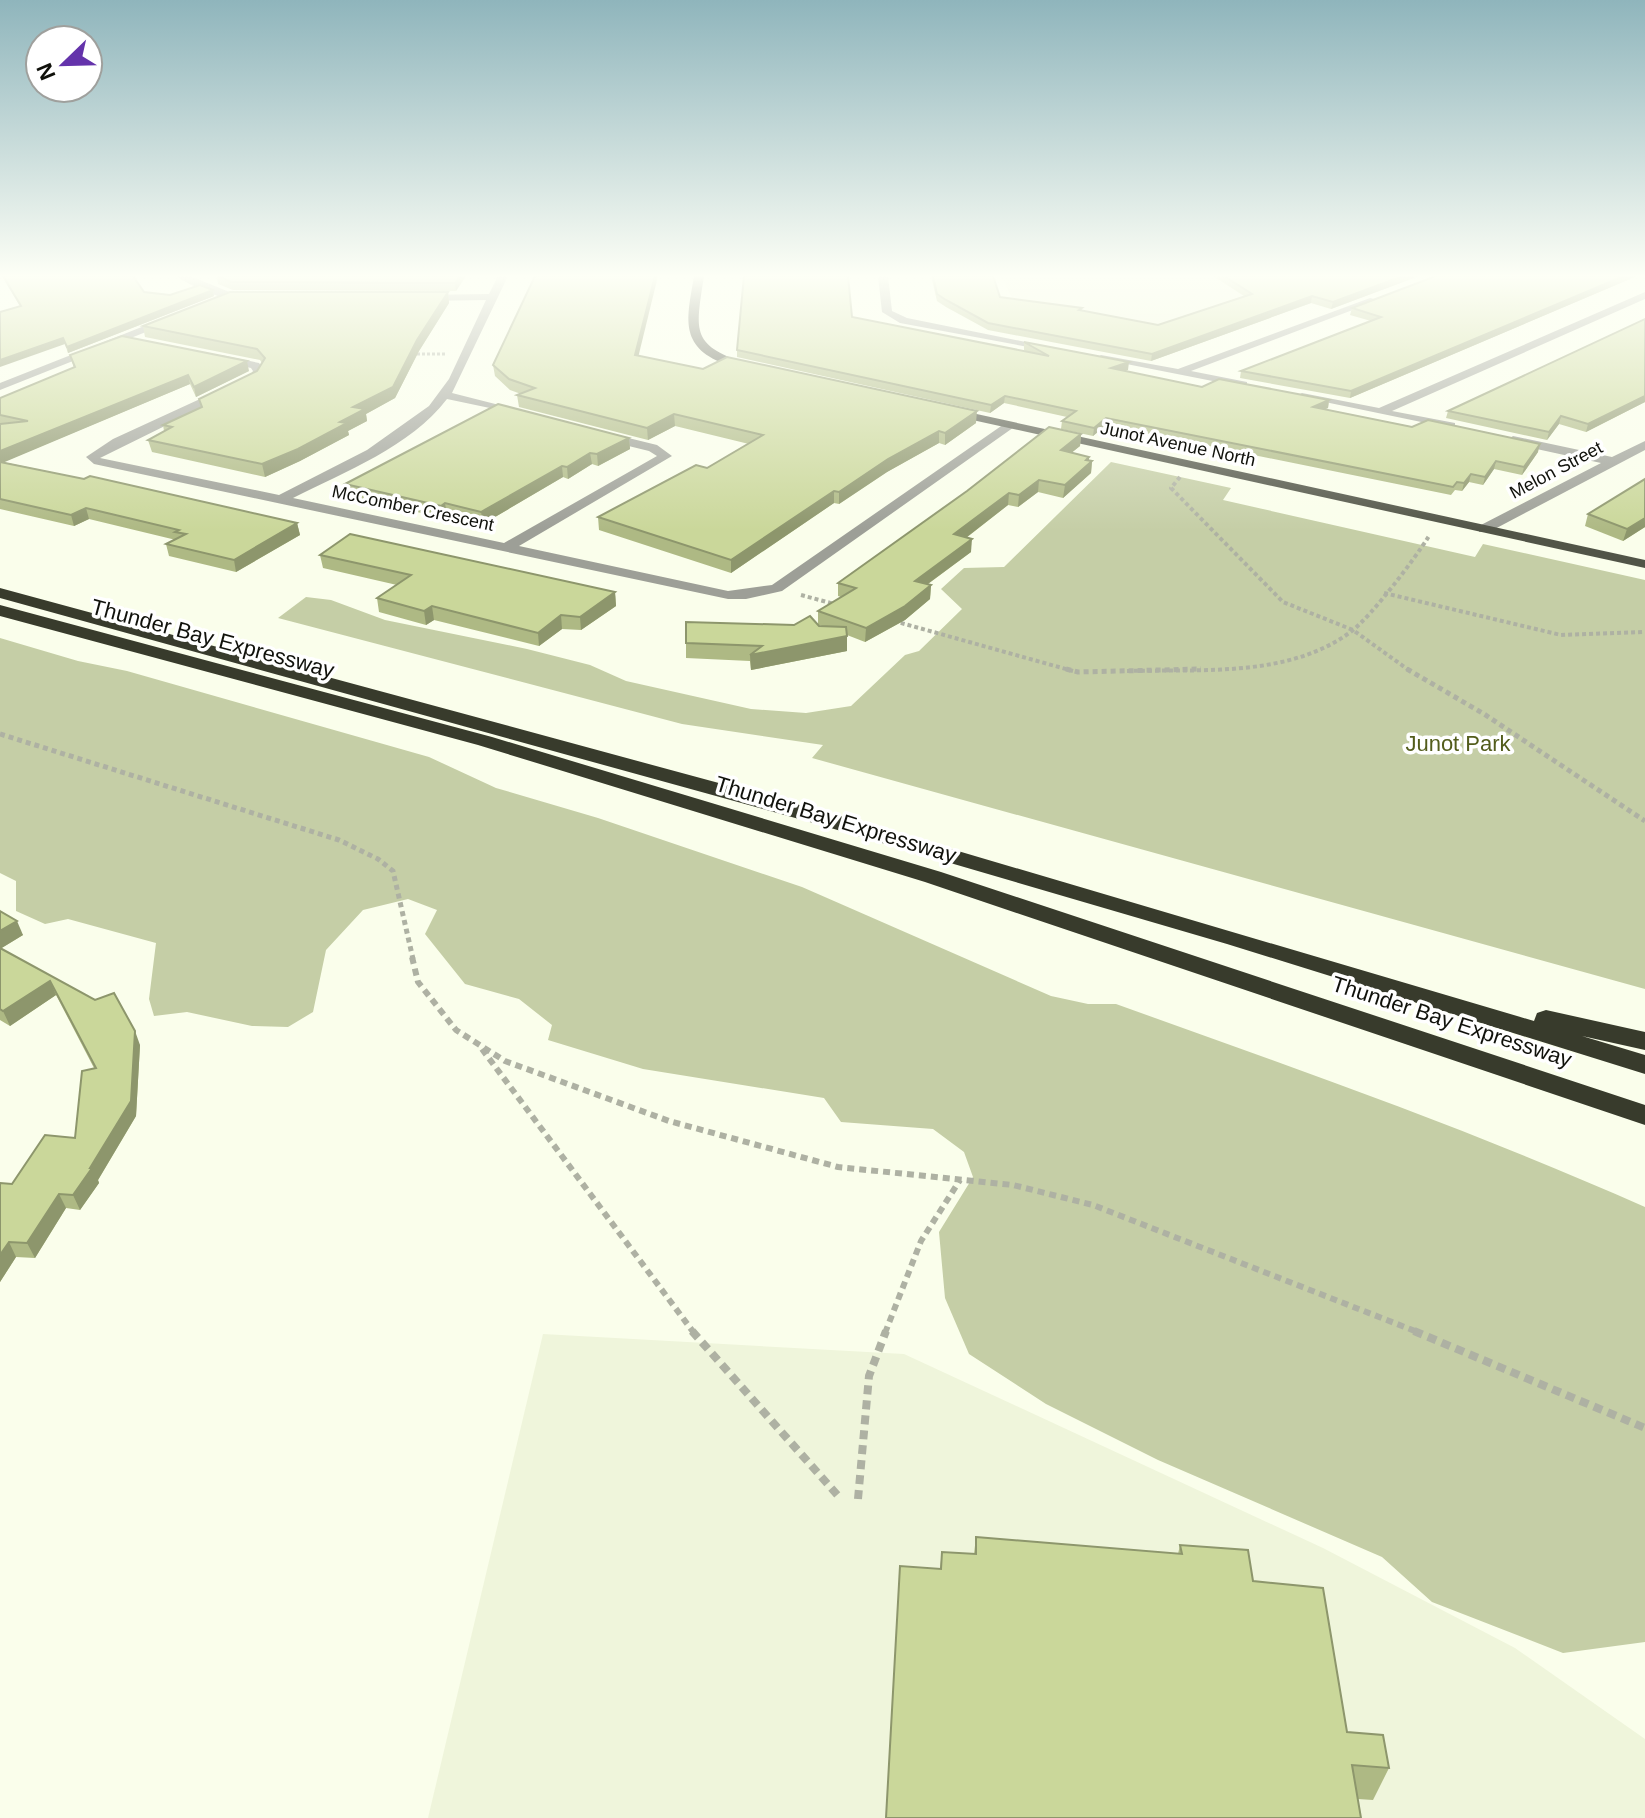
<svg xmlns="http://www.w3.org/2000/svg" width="1645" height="1818" font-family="Helvetica,sans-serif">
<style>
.built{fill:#eff5db}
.green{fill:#c5cea6}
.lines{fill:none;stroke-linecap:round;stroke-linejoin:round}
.path-far4{stroke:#aeb1a3;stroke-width:3;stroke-dasharray:3 2;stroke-linecap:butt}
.path-far3{stroke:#aeb1a3;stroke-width:4;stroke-dasharray:4 3;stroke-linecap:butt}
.path-far2{stroke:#aeb1a3;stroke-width:5;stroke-dasharray:5 4;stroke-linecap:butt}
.path-far1{stroke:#aeb1a3;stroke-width:6;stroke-dasharray:7 5;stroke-linecap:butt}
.path{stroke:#aeb1a3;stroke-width:8;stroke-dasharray:9 6;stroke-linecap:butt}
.minor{fill:#9d9f97;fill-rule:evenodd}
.major{fill:#515447;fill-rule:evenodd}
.highway{fill:#383b2c;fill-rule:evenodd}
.wall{fill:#aeb984}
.shaded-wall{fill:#8d966c}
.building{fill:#cad79a;stroke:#8d966c;stroke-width:2}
.labels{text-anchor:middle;stroke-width:7;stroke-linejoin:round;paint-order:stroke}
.far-street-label{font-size:18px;fill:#10110b;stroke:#fff}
.street-label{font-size:22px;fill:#10110b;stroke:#fff}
.park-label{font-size:22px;fill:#535d1c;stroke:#fff}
</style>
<rect width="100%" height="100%" fill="#fafeeb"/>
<g class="built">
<polygon points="1001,276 1304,276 1163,326 1012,298"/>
<polygon points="543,1334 904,1354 1323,1548 1515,1648 1645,1739 1645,1818 428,1818"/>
</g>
<g class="green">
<polygon points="1111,462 1231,488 1223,500 1475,557 1483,544 1645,580 1645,989 812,758 823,745 682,724 278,618 306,597 331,600 385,620 527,649 590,665 626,681 751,709 806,713 851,706 905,655 919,651 962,609 941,589 964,568 1004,567"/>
<path d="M0,638L78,661L127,671L429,757L496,788L598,818L802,887L1051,996L1088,1004H1116C1294,1068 1472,1130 1645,1207V1642L1563,1653L1432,1602L1382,1557L1158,1460L1046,1404L969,1354L945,1298L939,1232L973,1177L964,1152L933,1129L841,1122L824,1098L643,1069L548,1040L552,1025L519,999L465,984L425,934L437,910L408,899L363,910L326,950L313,1012L288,1027L252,1026L187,1012L154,1016L149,999L156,943L68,919L45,924L16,911V881L0,873Z"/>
</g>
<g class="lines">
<polyline class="path-far4" points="412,354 446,354"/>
<g class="path-far3">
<polyline points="1180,477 1171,488 1283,602 1353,630 1410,671"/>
<polyline points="1384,593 1561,635 1645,632"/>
<polyline points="801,595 838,605"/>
<polyline points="894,621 1073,671"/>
<path d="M1127,671C1202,669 1289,678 1352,631C1373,614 1414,560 1429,536"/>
</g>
<g class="path-far2">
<polyline points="1066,669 1078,672 1201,669"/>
<polyline points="1407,669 1484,714 1645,821"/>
<polyline points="0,734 339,840 378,859 393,871 413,959"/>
</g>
<g class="path-far1">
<polyline points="412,957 418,982 456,1030 505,1061 669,1121 838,1167 1013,1185 1093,1205 1420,1333"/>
<polyline points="482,1049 694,1333"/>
<polyline points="885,1333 921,1241 960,1180"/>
</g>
<g class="path">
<polyline points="692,1331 840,1498"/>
<polyline points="1414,1331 1645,1428"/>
<polyline points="858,1499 869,1376 886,1331"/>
</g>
<g class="minor">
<path d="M176,276H190L232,293L256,297C236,308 194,288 176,276Z"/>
<path d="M498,276H508L452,393L523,411V415L447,399C410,447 346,471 293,498L504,543L657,456L649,451L600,439L598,436L604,432L657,445L672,456L519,546L728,591L772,585L1007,422L1017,425L782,591L746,599H728L94,464L86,457L113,439L250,376L253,371L251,368L217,360L216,358L221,355L259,363L265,371L258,380L100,458L279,495L367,450L429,406L449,379L486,300L423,301L418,298L423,295L489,294Z"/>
<polygon points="878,276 888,276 892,311 907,318 1055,348 1050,351 900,323 882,312"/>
<polygon points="1645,292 1645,299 1392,411 1455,423 1455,429 1296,396 1302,393 1379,408"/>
<polygon points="1370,298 1379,300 1191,371 1247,382 1247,386 1243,387 1096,358 1101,355 1178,369"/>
<polygon points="167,317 171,318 171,322 0,390 0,383"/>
<polygon points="1513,436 1612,457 1645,441 1645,450 1489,532 1479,532 1479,526 1601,463 1509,443 1507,440"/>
</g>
<g class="major">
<path d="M694,276H704C695,334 691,345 750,365V369C740,370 729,366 720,362C678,344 688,314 694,276Z"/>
<polygon points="949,408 1645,560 1645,568 945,414 943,412"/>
</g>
<g class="highway">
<polygon points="0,588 833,814 1534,1021 1537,1013 1546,1010 1645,1032 1645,1050 1582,1036 1645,1055 1645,1074 1227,944 817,824 0,598"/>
<polygon points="0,605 492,737 941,872 1645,1105 1645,1125 925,882 478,745 0,616"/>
</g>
</g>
<g class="wall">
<polygon points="2,276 133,276 144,292 170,295 214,296 68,353 65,344 20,306"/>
<polygon points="217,276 466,276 456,291 233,290 218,284"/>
<polygon points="931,276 993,276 1000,297 1082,308 1082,311 1158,325 1244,296 1213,276 1419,276 1331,309 1311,303 1151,361 988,330 946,307 937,301"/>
<polygon points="1436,276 1637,276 1350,398 1240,378 1241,371 1371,321 1350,315 1352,308"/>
<polygon points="448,292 449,303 419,351 395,398 366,414 367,421 348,431 349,435 300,461 265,477 152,452 148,440 164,431 163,425 201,407 199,399 257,371 262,363 260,360 145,337 143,326"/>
<polygon points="852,317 1027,352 1024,350 1024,342 1128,370 1123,371 1202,387 1329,400 1328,408 1324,409 1538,452 1522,475 1494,469 1483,485 1469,482 1462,491 1455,490 1451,495 1106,425 1093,436 1061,429 1062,421 1067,417 1004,403 990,413 737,357 737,350"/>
<polygon points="1645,319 1645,402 1586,432 1559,424 1547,440 1446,418 1448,411"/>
<polygon points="70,355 249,371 196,397 190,384 3,462 297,523 300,535 236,572 169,556 166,544 176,540 89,519 74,526 0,509 0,398 74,368"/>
<polygon points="638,356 976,423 945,445 939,443 887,472 839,504 834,503 731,573 599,530 598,517 707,468 749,444 675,426 648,440 519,407 517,395 521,394 510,390 495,376 493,365"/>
<polygon points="1081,434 1080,446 1071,453 1092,461 1091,473 1063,498 1038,492 1018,507 1008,505 966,538 971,552 928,584 931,585 930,599 905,620 865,642 847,635 847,651 751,670 750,661 686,658 686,643 822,626 818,625 818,611 841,597 838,596 838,583"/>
<polygon points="629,438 630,449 598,466 592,464 568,479 563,477 483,524 447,516 443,518 348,496 345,484"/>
<polygon points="1645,479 1645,527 1623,541 1585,526 1588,514"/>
<polygon points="320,555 615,592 616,606 581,630 562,629 539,646 434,620 426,625 379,612 377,598 397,585 323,568"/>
<polygon points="0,911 23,935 0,949 140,1045 136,1116 98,1180 99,1183 80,1210 66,1208 35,1258 16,1257 0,1282 0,1183 12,1184 75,1138 94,1068 56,995 10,1026 0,1020"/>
<polygon points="976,1537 1178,1554 1180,1545 1253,1581 1347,1732 1389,1768 1373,1800 1358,1799 940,1569 942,1552 974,1554"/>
</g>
<g class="shaded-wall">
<polygon points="460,276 466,276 456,291 455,283"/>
<polygon points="655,276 658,276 636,366 635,355"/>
<polygon points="1403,276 1419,276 1331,309 1333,302"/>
<polygon points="1624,276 1637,276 1350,398 1351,391"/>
<polygon points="213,290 214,296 68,353 67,347"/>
<polygon points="448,292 449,303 419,351 395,398 366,414 367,421 348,431 349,435 300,461 265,477 262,464 340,422 417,340"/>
<polygon points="1312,296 1311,303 1151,361 1152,354"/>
<polygon points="63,338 65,344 0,367 0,360"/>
<polygon points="247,361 249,371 196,397 194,387"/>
<polygon points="1129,362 1128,370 1110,376 1111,368"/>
<polygon points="188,375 190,384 0,464 0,451"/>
<polygon points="1005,396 1004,403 990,413 991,405"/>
<polygon points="1645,396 1645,402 1586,432 1588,424"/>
<polygon points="1329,400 1328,408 1311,415 1313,407"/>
<polygon points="977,411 976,423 945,445 945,433"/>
<polygon points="674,414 675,426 648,440 647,428"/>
<polygon points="1561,416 1559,424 1547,440 1549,432"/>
<polygon points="1106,418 1106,425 1093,436 1094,428"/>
<polygon points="939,431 939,443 887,472 839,504 839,492 888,459"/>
<polygon points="1081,434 1080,446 1060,462 1061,450"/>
<polygon points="629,438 630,449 598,466 597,454"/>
<polygon points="1540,444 1538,452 1522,475 1524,467"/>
<polygon points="590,453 592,464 568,479 567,467"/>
<polygon points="1089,457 1089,464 1092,461 1091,473 1063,498 1065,485"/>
<polygon points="1496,461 1494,469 1483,485 1485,477"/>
<polygon points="562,466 563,477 483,524 481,512"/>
<polygon points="1471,474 1469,482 1462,491 1464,483"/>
<polygon points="1039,480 1038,492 1018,507 1019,495"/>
<polygon points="834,491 834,503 731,573 731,560"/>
<polygon points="1009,493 1008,505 954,547 954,534"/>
<polygon points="445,503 447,516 443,518 441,506"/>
<polygon points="86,508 89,519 74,526 71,515"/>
<polygon points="1645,518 1645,527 1623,541 1627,529"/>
<polygon points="297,523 300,535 236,572 234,560"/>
<polygon points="972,539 971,552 914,594 915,581"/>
<polygon points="931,585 930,599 905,620 865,642 866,628"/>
<polygon points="615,592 616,606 581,630 580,617"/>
<polygon points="432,606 434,620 426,625 424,611"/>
<polygon points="561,615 562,629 539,646 538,633"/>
<polygon points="847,636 847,651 751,670 750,655"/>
<polygon points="17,921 23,935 0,949 0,931"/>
<polygon points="50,981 56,995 10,1026 3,1011"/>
<polygon points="135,1031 140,1045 136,1116 98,1180 99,1183 80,1210 73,1195 90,1168"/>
<polygon points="59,1194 66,1208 35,1258 27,1243"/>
<polygon points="9,1242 16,1257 0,1282 0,1255"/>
</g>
<g class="building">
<polygon points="3,276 133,276 144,292 170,295 200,285 213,290 67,347 63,338 0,360 0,312 21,306"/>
<polygon points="217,276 460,276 455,283 231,282"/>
<polygon points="535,276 655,276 635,355 703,369 727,357 977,411 945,433 939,431 888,459 839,492 834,491 731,560 598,517 696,465 707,468 763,435 674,414 647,428 517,395 535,388 509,379 493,365"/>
<polygon points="744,276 848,276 852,317 1049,356 1024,342 1129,362 1111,368 1202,387 1219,379 1329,400 1313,407 1412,427 1428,420 1540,444 1524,467 1496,461 1485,477 1471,474 1464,483 1457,482 1453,487 1106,418 1094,428 1062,421 1076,411 1005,396 991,405 737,350"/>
<polygon points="933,276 993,276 1000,297 1082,308 1079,310 1158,325 1252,294 1224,276 1403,276 1333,302 1312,296 1152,354 988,323 946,300 937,294"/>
<polygon points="1436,276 1624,276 1351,391 1241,371 1381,317 1352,308"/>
<polygon points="230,292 448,292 417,340 393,387 353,407 365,409 340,422 347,423 298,449 262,464 148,440 172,427 163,425 202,407 199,399 257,371 265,358 257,349 143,326"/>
<polygon points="1645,319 1645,396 1588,424 1561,416 1549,432 1448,411"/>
<polygon points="122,336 247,361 194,387 188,375 0,451 0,424 28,421 0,415 0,398 75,367 70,355"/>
<polygon points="498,404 629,438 597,454 590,453 567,467 562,466 481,512 445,503 441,506 345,484"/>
<polygon points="1049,427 1081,434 1061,450 1089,457 1086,460 1092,461 1065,485 1039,480 1019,495 1009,493 954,534 972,539 915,581 931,585 905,606 866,628 818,611 856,588 838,583 967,491"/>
<polygon points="0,462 84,479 90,476 297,523 234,560 166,544 186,534 175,532 179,530 86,508 71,515 0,499"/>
<polygon points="1645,479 1645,518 1627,529 1588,514"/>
<polygon points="350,534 615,592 580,617 561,615 538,633 432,606 424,611 377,598 411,575 320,555"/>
<polygon points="810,616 819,626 846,627 847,636 750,655 762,646 686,643 686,622 794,625"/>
<polygon points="0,911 17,921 0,931"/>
<polygon points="0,948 95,1000 114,993 135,1031 131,1101 90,1168 92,1168 73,1195 59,1194 27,1243 9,1242 0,1255 0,1183 12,1184 45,1135 75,1138 82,1071 96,1068 50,981 3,1011 0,1009"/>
<polygon points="976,1537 1182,1554 1180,1545 1248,1550 1253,1581 1323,1588 1347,1732 1383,1735 1389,1768 1352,1765 1361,1818 886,1818 900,1566 941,1569 942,1552 976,1554"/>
</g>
<linearGradient id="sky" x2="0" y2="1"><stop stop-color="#8fb5bc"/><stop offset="0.52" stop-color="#fdfff6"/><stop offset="1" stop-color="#fdfff6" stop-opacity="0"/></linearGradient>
<rect width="1645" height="531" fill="url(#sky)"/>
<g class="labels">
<g class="far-street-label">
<text transform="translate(1178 444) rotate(12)" y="6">Junot Avenue North</text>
<text transform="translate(1556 470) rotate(-28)" y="6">Melon Street</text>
<text transform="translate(413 508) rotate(12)" y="6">McComber Crescent</text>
</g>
<g class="street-label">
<text transform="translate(213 638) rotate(15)" y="8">Thunder Bay Expressway</text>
<text transform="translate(836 819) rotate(17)" y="8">Thunder Bay Expressway</text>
<text transform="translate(1452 1021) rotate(18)" y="8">Thunder Bay Expressway</text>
</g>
<g class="park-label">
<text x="1458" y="751">Junot Park</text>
</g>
</g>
<g transform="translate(64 64) rotate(247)"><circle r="38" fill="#ffffff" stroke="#9fa09d" stroke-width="2"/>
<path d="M0-6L14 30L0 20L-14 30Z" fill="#6433ab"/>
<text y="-12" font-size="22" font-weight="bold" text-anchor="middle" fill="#10110b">N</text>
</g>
</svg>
